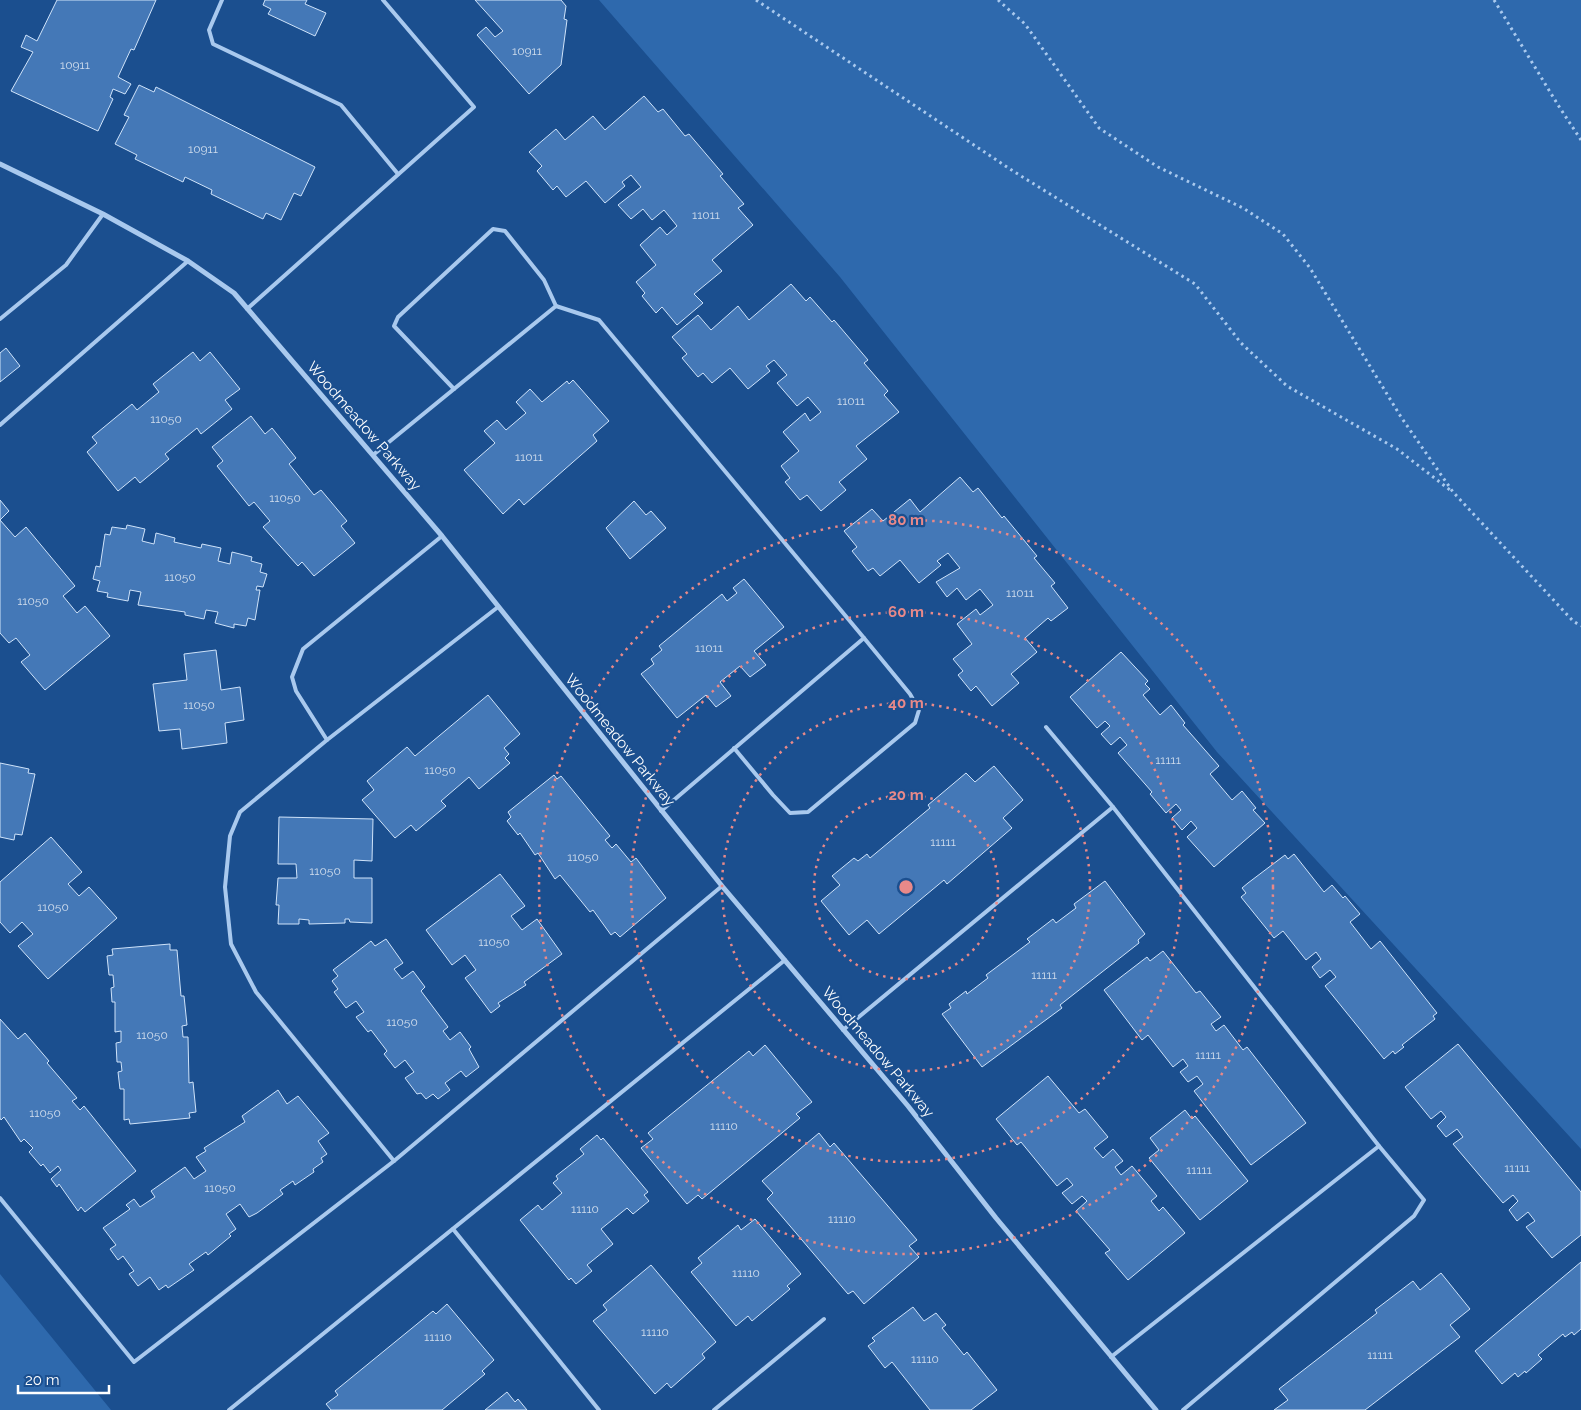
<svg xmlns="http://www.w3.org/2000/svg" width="1581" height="1410" font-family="Raleway,sans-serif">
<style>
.green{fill:#2e69ad}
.building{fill:#4478b7;stroke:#cfe3fa}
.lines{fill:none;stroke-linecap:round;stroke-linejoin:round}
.path{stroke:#a9c9ee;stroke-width:3;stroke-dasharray:2.5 4;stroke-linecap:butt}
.lane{stroke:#a9c9ee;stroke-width:4}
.street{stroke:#a9c9ee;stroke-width:5}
.ring{fill:none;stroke:#e88989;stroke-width:2.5;stroke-dasharray:2.5 5}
.labels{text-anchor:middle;stroke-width:4.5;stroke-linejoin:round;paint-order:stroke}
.number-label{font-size:12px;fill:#d0dded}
.street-label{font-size:15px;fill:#fff;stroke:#1b4f8f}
.centre{fill:#e88989;stroke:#1b4f8f;stroke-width:2.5}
.ring-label{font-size:15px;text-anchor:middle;font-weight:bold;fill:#e88989;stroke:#1b4f8f;stroke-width:4.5;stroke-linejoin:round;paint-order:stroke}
</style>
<rect width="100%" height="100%" fill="#1b4f8f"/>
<g class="green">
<polygon points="599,0 1581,0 1581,1149 1217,752 840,277"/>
<polygon points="0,1274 111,1410 0,1410"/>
</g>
<g class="building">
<polygon points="57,0 156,0 134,50 131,49 118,77 131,84 125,94 113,89 110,97 113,99 98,131 11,91 33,52 21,47 26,35 37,41"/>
<polygon points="265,0 307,0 305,4 326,13 315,36 268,14 271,9 263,5"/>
<polygon points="475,0 561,0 566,6 564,19 567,20 561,65 529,94 477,35 486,27 495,37 503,31"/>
<polygon points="139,85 154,92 156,87 315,167 301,196 294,193 281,220 266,213 263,219 211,194 212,190 185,177 183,182 135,159 137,155 115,144 129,117 124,115"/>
<polygon points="644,96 658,112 663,109 685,136 689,134 723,174 720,176 744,204 738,208 753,225 712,260 722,271 694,294 703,303 677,325 662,307 656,313 642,296 645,293 636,282 656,265 640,245 660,227 667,235 677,226 664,210 652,220 643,209 631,219 618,205 641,187 631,175 622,182 625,186 605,203 586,181 566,197 557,186 553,190 537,171 542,166 529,152 556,129 565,140 593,116 605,130"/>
<polygon points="791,284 806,301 810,297 832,322 834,320 868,360 864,363 888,391 884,395 899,412 856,446 867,459 839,482 846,490 821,511 807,495 800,500 785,482 790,478 781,466 799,451 783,432 805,413 810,421 821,412 808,397 797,406 777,383 787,375 774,360 766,366 770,371 748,389 730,368 712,383 703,373 698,377 682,358 687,354 672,337 698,315 711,330 738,306 749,320"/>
<polygon points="6,348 20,366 0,382 0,353"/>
<polygon points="193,352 200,361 210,352 240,389 225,400 232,409 201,434 197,428 165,454 169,459 140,483 135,477 118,491 87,452 97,443 92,437 132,404 137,410 159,392 153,384"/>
<polygon points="573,380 609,421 593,435 597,441 524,505 519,499 503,514 464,470 495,443 484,431 497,420 506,430 526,413 516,402 530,389 542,402 567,381 569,384"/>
<polygon points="251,416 265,434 272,428 296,458 289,464 314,495 321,490 347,521 341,526 355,543 314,576 302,562 298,566 263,527 270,521 254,502 249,506 217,466 223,461 212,447"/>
<polygon points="960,477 973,492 978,488 1002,518 1004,516 1037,556 1034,558 1055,583 1051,586 1068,608 1051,621 1048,618 1025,638 1037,652 1011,674 1019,683 992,706 976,686 971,691 958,675 963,671 953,659 972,644 957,624 976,609 980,615 993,605 980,589 966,600 957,588 947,597 936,582 960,568 948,553 937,561 941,565 919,583 900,560 880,576 873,568 868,571 852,551 857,547 844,531 872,509 883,521 910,499 920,512"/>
<polygon points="0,500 9,511 0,520"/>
<polygon points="634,501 646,515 651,511 666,528 630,559 606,528"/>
<polygon points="0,520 15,537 26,527 75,586 63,596 77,613 85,606 110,636 45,690 21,662 30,655 16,638 9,643 0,633"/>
<polygon points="127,525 145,529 142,541 154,544 156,533 175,538 174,542 201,548 202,544 221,548 218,561 230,564 232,552 252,557 251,561 262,564 260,572 267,574 263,587 257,586 256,590 260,590 255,620 248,618 246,626 234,624 234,628 215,623 218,612 206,610 204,619 185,615 185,612 138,605 141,592 130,590 128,601 107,597 108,593 97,591 100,581 93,579 96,566 100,567 105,534 110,535 112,527 126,529"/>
<polygon points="744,579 784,627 754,651 766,665 750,677 740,666 720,682 731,696 716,707 706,695 677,718 641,674 654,664 651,659 662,650 659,646 722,594 727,601 737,593 733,588"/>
<polygon points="216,650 221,690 240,687 244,720 225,723 227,743 182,749 180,729 159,731 153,684 187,680 184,654"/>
<polygon points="1121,652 1148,681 1145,684 1150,689 1143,695 1160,715 1171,705 1185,723 1183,725 1219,766 1210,774 1232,800 1242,791 1256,808 1253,810 1265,823 1214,867 1187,837 1197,828 1191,821 1182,830 1172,818 1181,810 1176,804 1166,813 1150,794 1152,792 1118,753 1127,745 1120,737 1111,745 1101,734 1110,726 1105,721 1097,728 1070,697"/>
<polygon points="488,695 520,734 504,748 509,754 505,758 510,763 479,789 469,777 441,801 446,806 416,831 411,825 395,838 362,800 374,790 367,781 407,747 415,756"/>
<polygon points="0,763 29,769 28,773 35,774 22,835 15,834 14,840 0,837"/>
<polygon points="994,766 1023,800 1003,818 1012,828 947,884 944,880 879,934 867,920 849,935 821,901 840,885 832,876 854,858 858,861 867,854 870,858 930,808 928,805 966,773 975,782"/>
<polygon points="554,775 557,779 561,776 610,836 605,840 612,848 616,844 631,862 636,858 666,898 620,937 615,932 611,935 593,910 590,912 560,875 555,879 538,853 535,855 520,833 518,835 507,821 511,817 508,812"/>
<polygon points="279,817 373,819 372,861 354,860 354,878 372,878 372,923 350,922 349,919 345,919 345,923 309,924 309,920 299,919 299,924 278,924 279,905 276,905 278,878 297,878 296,864 278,864"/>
<polygon points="51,837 82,872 68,884 79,896 89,887 117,918 48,979 18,946 33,934 22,922 10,933 0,922 0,882"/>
<polygon points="1294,854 1324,892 1332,885 1343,898 1345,896 1360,914 1350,922 1371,949 1380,941 1437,1013 1433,1016 1435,1019 1402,1045 1404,1047 1395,1054 1393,1051 1384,1059 1325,986 1336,977 1330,970 1320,978 1312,967 1321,959 1316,952 1306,960 1283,931 1274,938 1241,897 1246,893 1242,888 1248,883 1285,855 1288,859"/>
<polygon points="500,874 525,906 511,916 522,930 537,919 562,954 524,982 526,985 498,1003 500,1006 491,1013 465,978 476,970 465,955 452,965 426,930"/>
<polygon points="1105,881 1145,934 1138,940 1139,943 1060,1005 1062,1008 982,1067 942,1014 951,1008 949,1004 966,991 967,994 988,978 986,975 1030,942 1027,939 1053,919 1056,923 1076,908 1074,904"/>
<polygon points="386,939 403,963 394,969 402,979 413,971 425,987 421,991 448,1027 443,1031 450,1040 460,1032 471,1047 469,1049 479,1067 466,1077 461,1071 445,1083 450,1090 438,1099 433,1094 426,1099 421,1093 417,1094 405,1078 414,1072 405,1060 395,1068 384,1054 387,1051 371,1030 368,1032 356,1017 364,1012 356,1001 346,1008 334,992 338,989 332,981 338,976 333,970 371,941 375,946"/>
<polygon points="170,944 170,950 177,950 181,996 184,996 187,1025 182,1026 183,1037 188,1037 189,1083 193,1082 196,1112 189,1113 190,1118 130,1124 129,1119 124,1120 124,1089 120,1089 118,1072 122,1071 121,1062 117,1062 116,1043 121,1042 121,1031 115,1032 115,1002 112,1002 111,988 114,987 113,975 109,975 107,956 113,955 112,949"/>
<polygon points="1163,951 1196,993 1200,991 1221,1017 1211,1024 1216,1031 1224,1025 1243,1050 1247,1047 1306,1123 1251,1165 1194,1091 1203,1084 1197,1076 1188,1082 1180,1072 1188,1066 1183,1059 1173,1067 1148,1035 1142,1040 1104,990 1147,957 1150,961"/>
<polygon points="0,1019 18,1039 25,1033 49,1061 47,1063 77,1098 72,1101 80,1110 84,1106 136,1171 85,1212 81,1207 78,1211 59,1184 57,1187 51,1179 61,1170 58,1166 50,1173 43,1164 41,1166 29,1152 33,1148 24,1139 21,1142 4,1117 1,1120 0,1118"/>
<polygon points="1458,1044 1581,1192 1581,1235 1552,1258 1526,1227 1535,1221 1528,1212 1517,1221 1509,1210 1518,1201 1513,1195 1503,1203 1453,1144 1463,1137 1457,1129 1446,1137 1437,1126 1446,1117 1441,1111 1431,1119 1405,1087"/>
<polygon points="765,1045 812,1102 796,1114 800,1118 702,1199 698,1195 687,1204 641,1148 653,1139 648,1133 749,1051 753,1056"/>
<polygon points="1048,1076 1079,1113 1085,1109 1108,1137 1094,1148 1103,1158 1113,1149 1123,1161 1115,1167 1121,1175 1132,1166 1157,1196 1151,1201 1159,1211 1163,1207 1185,1233 1128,1280 1105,1253 1110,1250 1076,1211 1087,1201 1082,1196 1072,1204 1062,1193 1073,1185 1067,1178 1057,1186 1021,1142 1017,1145 996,1119"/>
<polygon points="278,1090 287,1104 298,1096 329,1133 318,1141 327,1154 321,1158 323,1162 313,1169 314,1172 295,1185 293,1181 280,1190 283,1194 257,1213 249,1217 240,1204 226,1214 236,1229 229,1234 231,1236 208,1255 206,1252 189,1264 194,1270 168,1288 166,1285 159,1290 150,1277 138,1286 129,1274 134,1271 123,1256 118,1260 110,1249 116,1245 103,1228 130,1209 126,1205 134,1199 140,1207 155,1197 151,1191 185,1167 194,1179 206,1171 196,1157 206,1151 204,1148 245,1122 242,1116"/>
<polygon points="1185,1110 1192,1119 1195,1116 1248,1181 1200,1220 1149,1158 1159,1150 1150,1138"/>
<polygon points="819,1133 830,1147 834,1143 917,1240 909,1246 919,1257 864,1304 853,1291 848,1294 767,1199 773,1193 762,1181"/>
<polygon points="597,1135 601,1140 603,1138 648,1192 644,1195 649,1201 633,1214 627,1208 601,1229 613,1244 587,1265 592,1271 576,1284 571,1278 569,1280 520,1220 538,1205 542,1210 562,1193 553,1183 558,1179 556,1176 584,1154 580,1149"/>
<polygon points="755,1219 801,1274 787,1286 790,1289 752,1321 748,1316 736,1326 691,1272 702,1263 698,1258 738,1225 741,1230"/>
<polygon points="1581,1262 1581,1329 1574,1335 1572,1332 1565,1337 1563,1334 1538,1355 1542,1359 1526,1373 1525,1371 1518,1377 1515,1373 1502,1384 1475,1351"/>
<polygon points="651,1265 716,1342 702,1354 705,1358 671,1388 667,1383 655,1394 593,1321 607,1310 603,1305"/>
<polygon points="1441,1273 1470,1309 1450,1325 1460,1337 1365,1410 1274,1410 1288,1400 1279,1389 1377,1313 1375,1310 1413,1281 1420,1290"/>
<polygon points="447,1304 494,1360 482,1371 485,1374 442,1410 331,1410 326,1404 338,1395 335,1391 433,1311 436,1314"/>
<polygon points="913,1307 924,1321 936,1313 946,1325 942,1328 964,1355 967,1352 997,1390 971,1410 930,1410 892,1362 885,1368 868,1346 875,1341 872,1338"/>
<polygon points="507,1392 515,1402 518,1399 527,1410 485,1410"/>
</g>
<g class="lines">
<g class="path">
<polyline points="756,0 1013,171 1195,284 1241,343 1287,386 1397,449 1450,490"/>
<polyline points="998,0 1025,24 1099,128 1158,167 1243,208 1283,234 1310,268 1401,417 1453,492 1573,621 1581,626"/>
<polyline points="1494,0 1558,105 1581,140"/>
</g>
<g class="lane">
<polyline points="222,0 209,30 213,44 341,105 398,174"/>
<polyline points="247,309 474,107 383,0"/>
<polyline points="0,319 66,265 103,214"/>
<polyline points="454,389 394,326 398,317 493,229 505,231 544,280 556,306"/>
<polyline points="0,425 188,261"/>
<polyline points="373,455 556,306 599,320 864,638 661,811"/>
<polyline points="1046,727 1113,807 1379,1146 1424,1200 1414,1216 1183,1410"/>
<polyline points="327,740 296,691 292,677 303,649 442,536"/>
<polyline points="734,748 773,795 790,813 808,812 915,723 919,710 910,694 864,638"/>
<polyline points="843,1030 1113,807"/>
<polyline points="394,1161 256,992 231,944 225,887 230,836 240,812 327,740 498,607"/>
<polyline points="0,1198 134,1362 394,1161 722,886"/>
<polyline points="453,1229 599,1410"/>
<polyline points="1111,1357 1379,1146"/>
<polyline points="229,1410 785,960"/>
<polyline points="714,1410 824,1319"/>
</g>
<polyline class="street" points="0,164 103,214 188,261 234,293 442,536 722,886 908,1106 996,1218 1156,1410"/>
</g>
<g class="ring">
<circle cx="906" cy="887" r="92"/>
<circle cx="906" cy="887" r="184"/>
<circle cx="906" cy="887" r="275"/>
<circle cx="906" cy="887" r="367"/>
</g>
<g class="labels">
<g class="number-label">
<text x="527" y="55">10911</text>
<text x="75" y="69">10911</text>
<text x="203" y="153">10911</text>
<text x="706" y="219">11011</text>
<text x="851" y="405">11011</text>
<text x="166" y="423">11050</text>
<text x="529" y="461">11011</text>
<text x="285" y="502">11050</text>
<text x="180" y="581">11050</text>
<text x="1020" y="597">11011</text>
<text x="33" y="605">11050</text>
<text x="709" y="652">11011</text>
<text x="199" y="709">11050</text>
<text x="1168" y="764">11111</text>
<text x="440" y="774">11050</text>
<text x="943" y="846">11111</text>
<text x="583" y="861">11050</text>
<text x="325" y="875">11050</text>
<text x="53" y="911">11050</text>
<text x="494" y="946">11050</text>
<text x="1044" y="979">11111</text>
<text x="402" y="1026">11050</text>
<text x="152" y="1039">11050</text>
<text x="1208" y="1059">11111</text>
<text x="45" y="1117">11050</text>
<text x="724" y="1130">11110</text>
<text x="1517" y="1172">11111</text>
<text x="1199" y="1174">11111</text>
<text x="220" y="1192">11050</text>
<text x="585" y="1213">11110</text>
<text x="842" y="1223">11110</text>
<text x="746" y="1277">11110</text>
<text x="655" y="1336">11110</text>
<text x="438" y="1341">11110</text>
<text x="1380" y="1359">11111</text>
<text x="925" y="1363">11110</text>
</g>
<g class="street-label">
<text transform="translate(364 426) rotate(49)" y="5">Woodmeadow Parkway</text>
<text transform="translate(620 740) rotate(51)" y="5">Woodmeadow Parkway</text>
<text transform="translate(878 1052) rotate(50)" y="5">Woodmeadow Parkway</text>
</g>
</g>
<circle cx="906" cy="887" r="8" class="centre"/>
<g class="ring-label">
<text x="906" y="525">80 m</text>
<text x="906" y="617">60 m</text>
<text x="906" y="708">40 m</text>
<text x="906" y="800">20 m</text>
</g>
<path d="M18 1385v8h91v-8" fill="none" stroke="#ffffff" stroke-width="2.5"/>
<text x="25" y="1385" font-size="15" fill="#ffffff" stroke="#1b4f8f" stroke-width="4" paint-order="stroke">20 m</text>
</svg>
